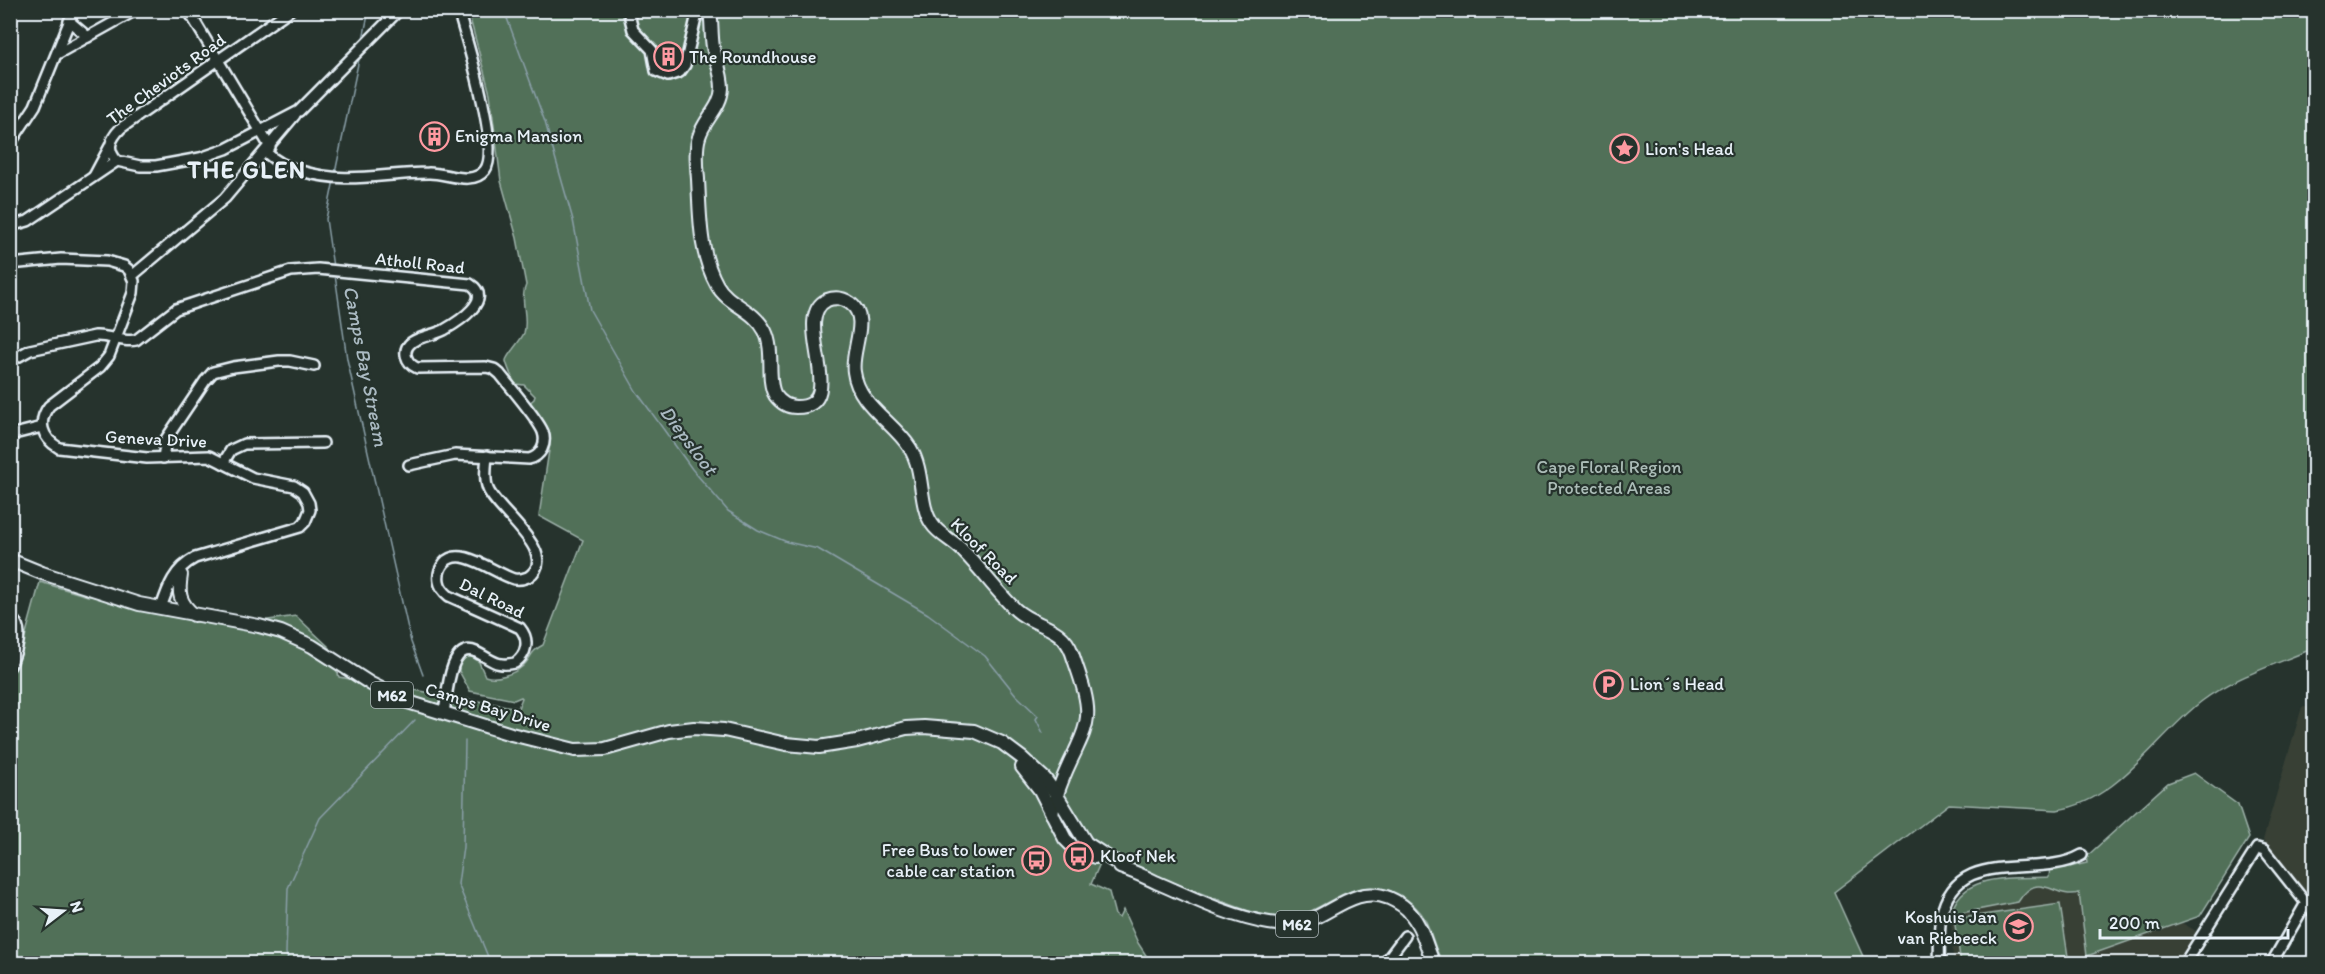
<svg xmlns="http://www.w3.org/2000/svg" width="2325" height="974" font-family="Itim,sans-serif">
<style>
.built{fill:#384036}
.green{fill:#517059;stroke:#9cb0a8;stroke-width:1.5}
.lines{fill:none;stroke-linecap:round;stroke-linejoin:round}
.stream{stroke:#8a9fa8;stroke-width:1.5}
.minor-casing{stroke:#e8f1f8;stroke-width:14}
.major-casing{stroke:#e8f1f8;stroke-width:16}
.minor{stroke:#26332d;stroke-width:9}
.major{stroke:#26332d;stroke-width:12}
.labels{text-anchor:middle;stroke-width:4.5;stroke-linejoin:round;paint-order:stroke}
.shield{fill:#26332d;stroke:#aeb8bb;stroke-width:1.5}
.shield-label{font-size:16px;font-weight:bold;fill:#e8f1f8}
.poi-label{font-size:18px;fill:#e8f1f8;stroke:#26332d;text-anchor:start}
.street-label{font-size:18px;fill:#e8f1f8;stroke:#26332d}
.park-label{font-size:18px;fill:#acbdb8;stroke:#26332d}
.water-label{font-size:20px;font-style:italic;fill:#aabac2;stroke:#26332d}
.district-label{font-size:24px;font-weight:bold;letter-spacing:1.5px;fill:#e8f1f8;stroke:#26332d}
</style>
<rect width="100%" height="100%" fill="#26332d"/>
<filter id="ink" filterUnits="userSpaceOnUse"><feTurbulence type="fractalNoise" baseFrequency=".0167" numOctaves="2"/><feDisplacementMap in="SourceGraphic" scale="12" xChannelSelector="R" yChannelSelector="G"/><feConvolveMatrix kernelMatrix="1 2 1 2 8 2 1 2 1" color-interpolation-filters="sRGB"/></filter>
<g filter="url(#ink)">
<g class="built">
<polygon points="2302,707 2314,708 2314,905 2263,840"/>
<polygon points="2043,885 2071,896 2080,893 2087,955 2182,923 2196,931 2177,963 1951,963 1953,958 1951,915 2017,902 2025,891"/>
</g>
<g class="green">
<path d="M468,11H2314V648C2277,664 2234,677 2202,701C2155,737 2119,801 2057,810L1949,804L1834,892L1866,963L1608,964L1591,957L1577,964L1443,963C1433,948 1432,928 1421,913C1412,902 1401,894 1388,890C1342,876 1318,923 1275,918C1256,915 1237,907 1219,900C1180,886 1142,870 1105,852L1091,884L1109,892L1115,915L1119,918L1123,910L1138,943L1151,963L11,964V679L25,637L40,582L88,596H131L241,624L296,616L330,648L339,677L518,708L522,698L521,697L514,700L470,691L459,671V663L465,656H471L479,662L485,676C496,680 514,674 523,666C531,659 530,651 543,645L583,540L539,516L550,444L549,431L528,404L534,399L535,396L524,385L515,384C513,380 507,366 506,361C505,357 521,341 524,333C529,318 519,299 526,285L517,238L501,181L490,94Z"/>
<path d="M2194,773L2238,805L2249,838L2200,916L2087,956L2079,893C2054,900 2039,868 2018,902L1951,915C1960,871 2015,879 2049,877L2050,868H2065L2087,863L2086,857L2168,783Z"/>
<polygon points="2060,904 2069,963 1961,963 1954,919"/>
</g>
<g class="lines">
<g class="stream">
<polyline points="504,10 545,122 573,220 590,310 636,391 692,469 728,511 758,530 787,542 818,549 928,614 985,656 1016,695 1038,716 1036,719 1043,733"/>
<polyline points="363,39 369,10"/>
<polyline points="335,173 359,59"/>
<polyline points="333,267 326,219 334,180"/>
<polyline points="335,275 347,359 411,642 423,675"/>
<polyline points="465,741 463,847 458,884 491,964"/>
<polyline points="289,964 286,953 288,888 320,818 415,720"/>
</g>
<defs>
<g id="minor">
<polyline points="188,10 270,147"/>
<polyline points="628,10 633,30 652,50 656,71 668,76 680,72 685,65 698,10"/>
<polyline points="69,21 88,37"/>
<polyline points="57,54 136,10"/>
<polyline points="10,144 35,106 74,10"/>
<path d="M266,152C275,162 287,167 301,171C348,185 382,173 428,173C445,172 472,187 485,170C501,149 466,38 458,10"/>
<path d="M117,161C106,149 110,139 121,128L290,10"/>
<polyline points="94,176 110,146"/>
<polyline points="10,226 28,221 117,161 140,166 156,166 200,158 226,149 299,111 399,10"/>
<path d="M10,264L61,259L107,261L124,266L129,270L134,281L133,293L109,356L100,367L49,406C37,422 42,438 59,448L147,458L209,456L253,478L294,486L303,492L309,503L310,510L305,522L300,527L195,558C174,569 168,587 161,608"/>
<polyline points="132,276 225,198 295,115"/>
<path d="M10,361L30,350L95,336C109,335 123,343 136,340L176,309L291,271L318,269L470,284C495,299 458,322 444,330C434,335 421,336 412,342C401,350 406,363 417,368L486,367L494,369L500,374C510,387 538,419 543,432C547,444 541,456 529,459L455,455L409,465"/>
<polyline points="10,435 42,427"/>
<polyline points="163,458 166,439 205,381 213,372 233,367 279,361 290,361 314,366"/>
<polyline points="223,463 231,450 244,444 323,443"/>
<path d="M10,622L16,623C23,634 15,655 10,666"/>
<path d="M444,713C447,697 449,640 476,652C493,660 495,667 515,663C527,654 530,640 520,628L449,596C444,592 440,588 439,581C438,575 440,568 444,563C460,544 495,574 514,579C519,580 523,579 528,577C562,554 496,511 488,489C484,479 486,467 487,456"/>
<polyline points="1384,964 1405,936"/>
<path d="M1939,964C1940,948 1938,932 1941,917C1956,843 2037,881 2082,855"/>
<polyline points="2184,964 2257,848 2264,850 2314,913"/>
<polyline points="2271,964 2306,903"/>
</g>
<g id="major">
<path d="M710,10C712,23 711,35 713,47C716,60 722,74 722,88C721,108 704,119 699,137C695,150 697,166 698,179C700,215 699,253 717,285C728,305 754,309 765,331C775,351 766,380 775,395C780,402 787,407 796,407C852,407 789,318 827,300C835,297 843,298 850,303C871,318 850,351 854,372C858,405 894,422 910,448C925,472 918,504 932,524C939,535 954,541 963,551C982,570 997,592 1016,610C1035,627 1062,625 1072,653C1078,672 1089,698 1087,717C1086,730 1080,741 1075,752C1065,772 1056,792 1052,814"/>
<polyline points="10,560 42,573 139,604 259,626 281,632 312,646 371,684 408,702 511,734 575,750 605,749 669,731 694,728 724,730 786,744 819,747 857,741 906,728 924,727 974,731 1002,743 1022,758 1045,779 1056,794 1086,843 1126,869"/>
<path d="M181,575C178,593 179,602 194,615"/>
<polyline points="1022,767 1040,790 1065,839 1073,847 1095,857"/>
<path d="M1120,867C1133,871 1145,877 1158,883C1193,898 1231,917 1269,923C1281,925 1293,925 1305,922C1334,912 1356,885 1389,898C1398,902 1406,907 1411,914C1423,928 1426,947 1434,964"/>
</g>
</defs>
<use href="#minor" class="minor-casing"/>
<use href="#major" class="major-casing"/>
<use href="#minor" class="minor"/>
<use href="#major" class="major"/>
</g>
</g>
<defs>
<symbol id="building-ring" viewBox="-11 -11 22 22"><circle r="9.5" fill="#26332d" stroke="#ff9aa2" stroke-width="1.5"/><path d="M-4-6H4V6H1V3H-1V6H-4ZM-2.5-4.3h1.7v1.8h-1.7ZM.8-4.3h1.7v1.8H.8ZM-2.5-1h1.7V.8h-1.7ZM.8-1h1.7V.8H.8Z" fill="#ff9aa2"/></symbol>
<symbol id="sight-ring" viewBox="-11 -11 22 22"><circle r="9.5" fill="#26332d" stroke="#ff9aa2" stroke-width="1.5"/><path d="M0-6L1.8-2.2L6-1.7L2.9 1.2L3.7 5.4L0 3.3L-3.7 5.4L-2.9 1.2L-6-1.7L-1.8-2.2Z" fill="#ff9aa2"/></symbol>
<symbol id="parking-ring" viewBox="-11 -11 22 22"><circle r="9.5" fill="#26332d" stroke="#ff9aa2" stroke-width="1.5"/><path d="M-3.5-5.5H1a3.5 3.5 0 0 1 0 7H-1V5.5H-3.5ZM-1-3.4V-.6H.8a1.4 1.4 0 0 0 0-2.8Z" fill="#ff9aa2"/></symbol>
<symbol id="bus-ring" viewBox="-11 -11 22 22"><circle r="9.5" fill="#26332d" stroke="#ff9aa2" stroke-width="1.5"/><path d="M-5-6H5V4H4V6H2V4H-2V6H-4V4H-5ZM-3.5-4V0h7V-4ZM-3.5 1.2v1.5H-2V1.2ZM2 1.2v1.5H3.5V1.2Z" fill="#ff9aa2"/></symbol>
<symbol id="school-ring" viewBox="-11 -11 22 22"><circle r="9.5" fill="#26332d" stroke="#ff9aa2" stroke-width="1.5"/><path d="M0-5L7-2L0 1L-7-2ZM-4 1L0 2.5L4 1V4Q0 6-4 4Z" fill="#ff9aa2"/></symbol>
</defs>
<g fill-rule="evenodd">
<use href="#building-ring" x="652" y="40" width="33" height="33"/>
<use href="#building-ring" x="418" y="120" width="33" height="33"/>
<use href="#sight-ring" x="1608" y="132" width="33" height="33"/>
<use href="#parking-ring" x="1592" y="668" width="33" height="33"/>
<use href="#bus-ring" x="1062" y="840" width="33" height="33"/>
<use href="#bus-ring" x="1020" y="844" width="33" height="33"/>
<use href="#school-ring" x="2002" y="910" width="33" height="33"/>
</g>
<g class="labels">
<g class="shield">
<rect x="371" y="682" width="42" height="26" rx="4.5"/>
<rect x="1276" y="911" width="42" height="26" rx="4.5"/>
</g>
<g class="shield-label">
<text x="392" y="701">M62</text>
<text x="1297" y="930">M62</text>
</g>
<g class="poi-label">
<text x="689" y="63">The Roundhouse</text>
<text x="455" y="142">Enigma Mansion</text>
<text x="1645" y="155">Lion's Head</text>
<text x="1630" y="690">Lion´s Head</text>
<text x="1015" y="856" text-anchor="end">Free Bus to lower<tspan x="1015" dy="21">cable car station</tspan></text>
<text x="1100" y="862">Kloof Nek</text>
<text x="1997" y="923" text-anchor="end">Koshuis Jan<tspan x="1997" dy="21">van Riebeeck</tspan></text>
</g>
<g class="street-label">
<text transform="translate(166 79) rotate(-36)" y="6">The Cheviots Road</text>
<text transform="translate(420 263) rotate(6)" y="6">Atholl Road</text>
<text transform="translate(156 439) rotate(3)" y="6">Geneva Drive</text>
<text transform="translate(984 551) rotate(45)" y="6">Kloof Road</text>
<text transform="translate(492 598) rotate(26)" y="6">Dal Road</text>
<text transform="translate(488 707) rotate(17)" y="6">Camps Bay Drive</text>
</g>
<g class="park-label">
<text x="1609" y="473">Cape Floral Region<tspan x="1609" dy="21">Protected Areas</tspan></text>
</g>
<g class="water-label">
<text transform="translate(366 366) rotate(79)" y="7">Camps Bay Stream</text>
<text transform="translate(689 440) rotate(53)" y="7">Diepsloot</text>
</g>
<g class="district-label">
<text x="247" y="178">THE GLEN</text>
</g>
</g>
<rect width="2325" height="974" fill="none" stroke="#26332d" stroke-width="36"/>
<rect x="18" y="18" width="2289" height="938" fill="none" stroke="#e8f1f8" stroke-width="2" filter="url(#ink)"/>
<g transform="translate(63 911) rotate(73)" stroke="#26332d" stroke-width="4.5" paint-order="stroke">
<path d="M0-4.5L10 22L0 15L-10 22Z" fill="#e8f1f8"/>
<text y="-9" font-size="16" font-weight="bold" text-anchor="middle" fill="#e8f1f8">N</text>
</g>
<path d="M2100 929v9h188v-9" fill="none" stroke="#e8f1f8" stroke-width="3"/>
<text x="2109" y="929" font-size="18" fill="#e8f1f8" stroke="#26332d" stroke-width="4.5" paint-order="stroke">200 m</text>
</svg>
